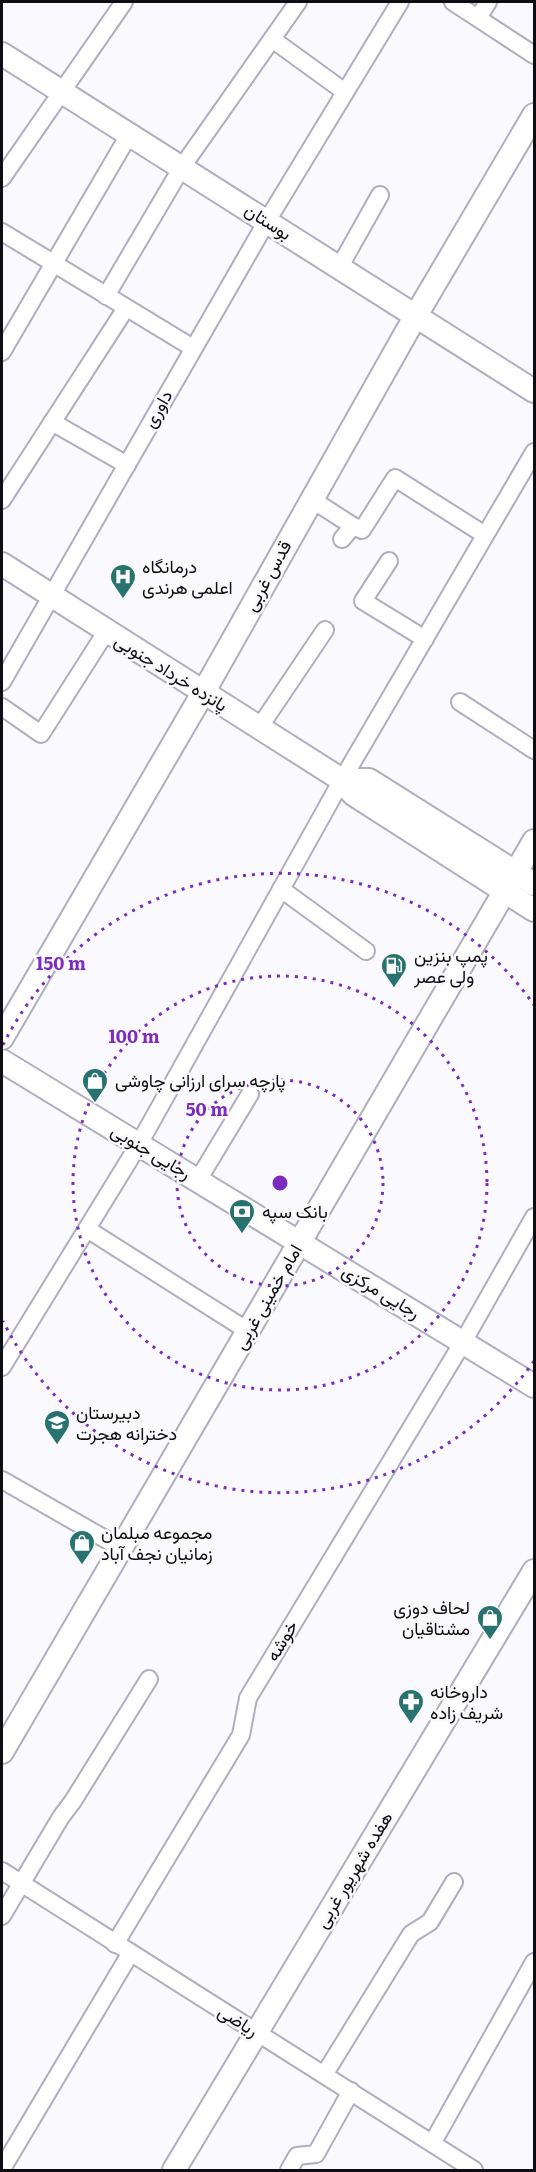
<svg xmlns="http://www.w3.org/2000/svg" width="536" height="2172" font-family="Literata,Vazirmatn,serif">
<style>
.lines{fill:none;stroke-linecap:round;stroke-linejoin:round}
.street-casing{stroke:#aeaebf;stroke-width:20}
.secondary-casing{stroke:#aeaebf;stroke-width:26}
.street{stroke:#fff;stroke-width:16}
.secondary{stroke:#fff;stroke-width:22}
.ring{fill:none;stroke:#7b2cbf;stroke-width:3;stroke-dasharray:3 6}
.labels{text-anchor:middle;stroke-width:5;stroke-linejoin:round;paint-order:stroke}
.street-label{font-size:18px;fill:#0d0d13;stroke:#fafafe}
.poi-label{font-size:18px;fill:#0d0d13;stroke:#fafafe;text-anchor:start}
.centre{fill:#7b2cbf;stroke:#fafafe;stroke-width:3}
.ring-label{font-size:18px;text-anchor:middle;font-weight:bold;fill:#7b2cbf;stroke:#fafafe;stroke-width:5;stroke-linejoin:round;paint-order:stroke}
</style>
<rect width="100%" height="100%" fill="#fafafe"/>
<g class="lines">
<defs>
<g id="street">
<polyline points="453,2 534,55"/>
<polyline points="478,18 488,2"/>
<polyline points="272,39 345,92"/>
<polyline points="2,178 124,2"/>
<polyline points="2,232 193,348"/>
<polyline points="339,268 380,195"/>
<polyline points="106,296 182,167 298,2"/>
<polyline points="2,352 130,133"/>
<polyline points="52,422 127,465"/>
<polyline points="311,499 353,526"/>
<polyline points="2,500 126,308"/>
<polyline points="342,539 353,526 362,530 395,478 485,535"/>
<polyline points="389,561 363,601 425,639"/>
<polyline points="2,682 267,221 400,2"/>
<polyline points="460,702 534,750"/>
<polyline points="2,707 41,734 106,632"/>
<polyline points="259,728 325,630"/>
<polyline points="281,889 366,951"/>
<polyline points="198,1180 250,1094"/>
<polyline points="87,1229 248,1331"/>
<polyline points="2,1367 139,1144 342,780 534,452"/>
<polyline points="2,1480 121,1548"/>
<polyline points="2,1871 474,2170"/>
<polyline points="2,1916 61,1817 73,1801 149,1679"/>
<polyline points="115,1944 241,1735 248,1698 463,1342 534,1217"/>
<polyline points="324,2075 411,1934 430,1922 454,1882"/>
<polyline points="433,2142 534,1962"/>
<polyline points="2,2169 130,1954"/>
<polyline points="289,2170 297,2156 316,2154 351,2091"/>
</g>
<g id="secondary">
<polyline points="2,54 534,391"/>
<polyline points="2,564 342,780 353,794 534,910"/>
<polyline points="342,780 369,780 534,884"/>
<polyline points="2,1038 203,693 415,317 534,115"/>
<polyline points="2,1061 534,1386"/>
<polyline points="2,1752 534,841"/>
<polyline points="174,2170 534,1571"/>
</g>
</defs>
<use href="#street" class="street-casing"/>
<use href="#secondary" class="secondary-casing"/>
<use href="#street" class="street"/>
<use href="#secondary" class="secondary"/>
</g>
<g class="ring">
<circle cx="280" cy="1183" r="103"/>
<circle cx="280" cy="1183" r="207"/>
<path d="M534 1361A310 310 0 0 1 3 1321M3 1045A310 310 0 0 1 534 1005"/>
</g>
<defs>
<symbol id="hospital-pin" viewBox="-11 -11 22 30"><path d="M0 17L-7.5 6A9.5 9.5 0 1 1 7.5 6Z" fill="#287270" stroke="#fafafe"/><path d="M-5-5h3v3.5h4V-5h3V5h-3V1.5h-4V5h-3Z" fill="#fff"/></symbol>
<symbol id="fuel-pin" viewBox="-11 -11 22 30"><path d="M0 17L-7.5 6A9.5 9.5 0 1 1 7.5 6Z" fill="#287270" stroke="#fafafe"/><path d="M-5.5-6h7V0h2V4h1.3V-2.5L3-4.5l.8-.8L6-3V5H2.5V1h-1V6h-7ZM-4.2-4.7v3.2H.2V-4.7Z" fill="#fff"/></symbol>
<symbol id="shop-pin" viewBox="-11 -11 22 30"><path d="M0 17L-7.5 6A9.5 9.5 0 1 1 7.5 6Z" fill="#287270" stroke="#fafafe"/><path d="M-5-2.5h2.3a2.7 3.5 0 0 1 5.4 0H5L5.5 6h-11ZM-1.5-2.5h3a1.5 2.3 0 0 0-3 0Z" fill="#fff"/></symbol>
<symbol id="bank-pin" viewBox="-11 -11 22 30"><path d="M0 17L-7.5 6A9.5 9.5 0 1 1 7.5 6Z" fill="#287270" stroke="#fafafe"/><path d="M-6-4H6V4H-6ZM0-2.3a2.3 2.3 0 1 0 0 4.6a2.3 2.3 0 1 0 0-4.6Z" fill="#fff"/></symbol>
<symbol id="school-pin" viewBox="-11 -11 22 30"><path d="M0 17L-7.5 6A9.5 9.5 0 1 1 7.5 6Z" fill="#287270" stroke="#fafafe"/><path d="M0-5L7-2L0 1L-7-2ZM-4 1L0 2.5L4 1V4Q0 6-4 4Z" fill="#fff"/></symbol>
<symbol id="pharmacy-pin" viewBox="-11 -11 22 30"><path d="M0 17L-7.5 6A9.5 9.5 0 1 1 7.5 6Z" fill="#287270" stroke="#fafafe"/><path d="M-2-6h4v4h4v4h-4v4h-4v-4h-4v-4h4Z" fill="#fff"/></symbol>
</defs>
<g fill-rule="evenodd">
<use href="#hospital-pin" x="108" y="562" width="30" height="40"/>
<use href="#fuel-pin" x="379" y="951" width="30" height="40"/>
<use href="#shop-pin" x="80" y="1066" width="30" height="40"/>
<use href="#bank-pin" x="227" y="1197" width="30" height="40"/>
<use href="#school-pin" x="42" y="1408" width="30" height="40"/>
<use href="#shop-pin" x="67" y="1528" width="30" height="40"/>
<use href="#shop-pin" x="475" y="1603" width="30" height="40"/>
<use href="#pharmacy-pin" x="396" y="1687" width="30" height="40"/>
</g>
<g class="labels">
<g class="street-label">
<text transform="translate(268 222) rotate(33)" y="6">بوستان</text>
<text transform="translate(158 409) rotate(-60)" y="6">داوری</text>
<text transform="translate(268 576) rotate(-61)" y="6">قدس غربی</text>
<text transform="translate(171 673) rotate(32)" y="6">پانزده خرداد جنوبی</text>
<text transform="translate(151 1152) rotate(31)" y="6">رجایی جنوبی</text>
<text transform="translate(381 1292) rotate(31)" y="6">رجایی مرکزی</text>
<text transform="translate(268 1297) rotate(-60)" y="6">امام خمینی غربی</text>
<text transform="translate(282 1641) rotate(-59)" y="6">خوشه</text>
<text transform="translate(354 1870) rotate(-59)" y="6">هفده شهریور غربی</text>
<text transform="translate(238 2021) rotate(32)" y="6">ریاضی</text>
</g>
<g class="poi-label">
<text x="142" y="573">درمانگاه<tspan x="142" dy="21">اعلمی هرندی</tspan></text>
<text x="414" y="962">پمپ بنزین<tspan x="414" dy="21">ولی عصر</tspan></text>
<text x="115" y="1087">پارچه سرای ارزانی چاوشی</text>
<text x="262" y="1218">بانک سپه</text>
<text x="76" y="1419">دبیرستان<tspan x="76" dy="21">دخترانه هجرت</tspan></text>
<text x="101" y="1539">مجموعه مبلمان<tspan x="101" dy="21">زمانیان نجف آباد</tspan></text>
<text x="470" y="1614" text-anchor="end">لحاف دوزی<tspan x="470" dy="21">مشتاقیان</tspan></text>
<text x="430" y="1698">داروخانه<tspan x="430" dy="21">شریف زاده</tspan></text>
</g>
</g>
<circle cx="280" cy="1183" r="9" class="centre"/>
<g class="ring-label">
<text x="61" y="970">150 m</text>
<text x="134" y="1043">100 m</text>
<text x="207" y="1116">50 m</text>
</g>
<rect width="536" height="2172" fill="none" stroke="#0d0d13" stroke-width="6"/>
</svg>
